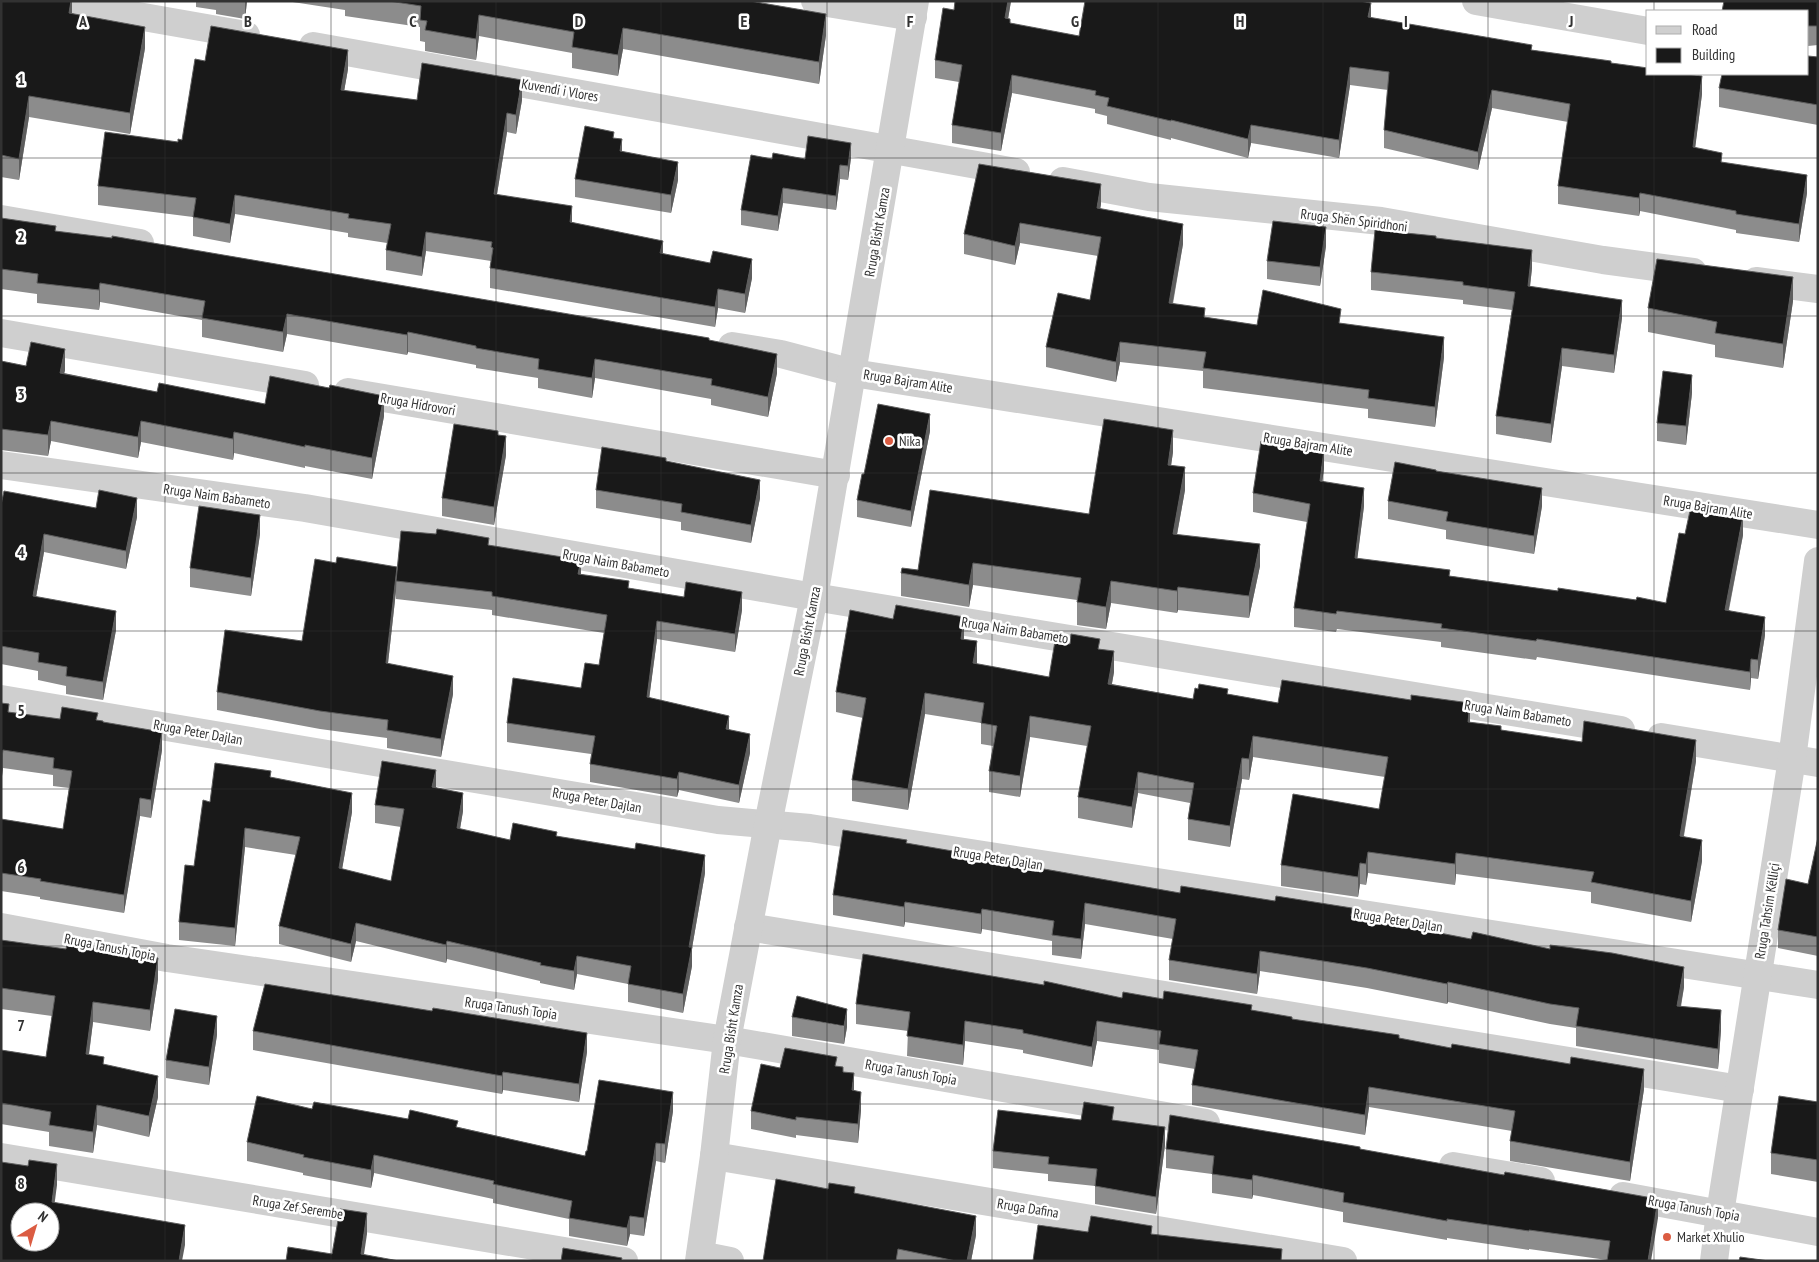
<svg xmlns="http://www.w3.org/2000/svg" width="1819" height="1262" font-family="'PT Sans Narrow',sans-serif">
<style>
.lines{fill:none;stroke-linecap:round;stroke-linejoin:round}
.minor{stroke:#cfcfcf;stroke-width:28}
.wall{fill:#8c8c8c}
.shaded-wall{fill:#5e5e5e}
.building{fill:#191919;stroke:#5e5e5e;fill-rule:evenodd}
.grid{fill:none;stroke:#323232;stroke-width:1;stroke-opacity:0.55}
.poi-dot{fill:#db5c42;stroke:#fff;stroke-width:2}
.labels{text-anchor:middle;stroke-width:5;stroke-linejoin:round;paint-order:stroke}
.street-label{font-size:14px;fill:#323232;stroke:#fff}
.poi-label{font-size:14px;fill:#323232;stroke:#fff;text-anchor:start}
.grid-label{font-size:16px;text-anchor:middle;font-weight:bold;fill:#323232;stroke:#fff;stroke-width:5;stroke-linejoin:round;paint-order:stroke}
</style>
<rect width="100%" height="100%" fill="#fff"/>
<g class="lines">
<g class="minor">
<polyline points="52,1 246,35"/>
<polyline points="815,1 913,17"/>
<polyline points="1476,1 1648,31"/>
<polyline points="313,46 1016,172"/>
<polyline points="1063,181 1149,197 1381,221 1603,260 1693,272"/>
<polyline points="1,219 140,243"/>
<polyline points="1756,281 1818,289"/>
<polyline points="1,333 305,385"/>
<polyline points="732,346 781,354 853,373 1818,525"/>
<polyline points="348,392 836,475"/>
<polyline points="1,465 305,508 814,597 1621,730"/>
<polyline points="1,699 718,820 810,828 1818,985"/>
<polyline points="1661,737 1818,763"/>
<polyline points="1,927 167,958 727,1040 1206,1123"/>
<polyline points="748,927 1740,1089"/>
<polyline points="714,1156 1343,1261"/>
<polyline points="1,1157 624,1261"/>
<polyline points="1453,1166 1541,1181"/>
<polyline points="1623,1196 1818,1232"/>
<polyline points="700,1255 730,1261"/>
<polyline points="699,1261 714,1156 727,1040 768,824 814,597 915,1"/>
<polyline points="1714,1261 1720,1213 1792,759 1818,561"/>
</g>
</g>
<g class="wall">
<polygon points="1,1 72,1 72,13 145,48 130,134 29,117 19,180 1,177"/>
<polygon points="196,1 247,1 245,19 216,14 216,10 196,7"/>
<polygon points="286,1 750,1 826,35 819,84 623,49 618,76 572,68 572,53 479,36 476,60 425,51 425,42 420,41 420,27 345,16 345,10"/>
<polygon points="1011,1 1008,19 1010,23 1079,36 1371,18 1532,50 1611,63 1702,94 1695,147 1722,162 1807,193 1799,242 1736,233 1736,230 1640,211 1639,216 1558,204 1558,186 1568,122 1492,108 1478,170 1384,148 1384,130 1388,90 1350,85 1339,158 1251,143 1248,158 1171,138 1171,140 1107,124 1107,116 1095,113 1095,109 1012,93 1001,151 952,143 952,125 959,82 935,78 935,60 954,10"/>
<polygon points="1818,1 1818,45 1808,46 1808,11"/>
<polygon points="1818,57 1818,125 1719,107 1719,88"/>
<polygon points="205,61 348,69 344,91 417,100 522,100 516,134 507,132 497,194 572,222 663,254 752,278 745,313 718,308 715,327 490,288 490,268 491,261 426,251 422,276 386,270 386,250 387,243 348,237 348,233 235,214 230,243 193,236 193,217 98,205 98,186 182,140"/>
<polygon points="614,138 622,151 678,180 671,213 575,197 575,179"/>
<polygon points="851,158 848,180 840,179 836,210 783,203 778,231 741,225 741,210 772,159 805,159"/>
<polygon points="1101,204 1100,209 1183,244 1173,304 1205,317 1257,325 1341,323 1444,357 1435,427 1368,418 1368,409 1203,388 1203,371 1120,362 1116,382 1046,367 1046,347 1090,300 1098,256 1020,243 1015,265 964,254 964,234"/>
<polygon points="1,218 56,231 709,340 777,373 768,417 711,405 711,399 595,378 592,398 538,388 538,378 476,368 476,365 408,352 407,355 287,334 283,352 202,337 202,320 100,302 99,310 37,303 37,294 1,289"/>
<polygon points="1436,238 1532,268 1530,286 1622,318 1614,373 1562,366 1551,443 1496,434 1496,416 1512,310 1463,304 1463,300 1371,290 1371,272"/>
<polygon points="1326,246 1320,286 1267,279 1267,261"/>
<polygon points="1793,301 1783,368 1715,357 1715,345 1648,332 1648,308"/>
<polygon points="1,361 26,366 65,370 64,373 157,392 265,404 384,416 372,479 305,466 305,468 234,453 233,460 141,442 138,458 51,441 48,456 1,450"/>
<polygon points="1692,393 1686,445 1657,441 1657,423"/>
<polygon points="930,431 911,527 857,517 857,500 864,474"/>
<polygon points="498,435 506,455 494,525 442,516 442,498"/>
<polygon points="1173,452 1171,465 1185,490 1177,535 1260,566 1249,618 1178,610 1177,613 1111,603 1106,629 1077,625 1077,600 973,585 969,607 901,596 901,573 918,570 1089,514"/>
<polygon points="666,461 760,498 751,543 681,530 681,522 596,508 596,490"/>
<polygon points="1324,468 1322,482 1364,506 1357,559 1450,576 1558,591 1636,600 1666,603 1685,534 1743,535 1729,610 1765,635 1758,679 1751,678 1750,690 1537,657 1536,660 1441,647 1441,642 1337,629 1336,632 1294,627 1294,608 1307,522 1253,512 1253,493"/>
<polygon points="1388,501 1542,506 1534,554 1446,539 1446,530 1388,519"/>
<polygon points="1,505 137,517 126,569 44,552 36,597 116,630 103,700 66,694 66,686 38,680 38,671 1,664"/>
<polygon points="260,534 251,596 190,587 190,568"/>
<polygon points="489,545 581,574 629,588 742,610 735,652 657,639 649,698 729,730 750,753 739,803 679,790 677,797 590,782 590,764 591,754 507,742 507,723 581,688 599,665 604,633 492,615 492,610 396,599 396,591 388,663 453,694 441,757 387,748 387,738 320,729 217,710 217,692 302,641 336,563 397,567"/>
<polygon points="964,639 977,662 977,664 1049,677 1100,649 1114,672 1112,684 1193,699 1228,694 1278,703 1470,722 1501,730 1696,761 1684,836 1702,861 1691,922 1591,903 1591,892 1456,874 1455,885 1368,873 1366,885 1360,884 1358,897 1281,886 1281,865 1379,809 1385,777 1253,757 1249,780 1242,779 1230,847 1188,840 1188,819 1190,803 1138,793 1132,828 1078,818 1078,797 1087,746 1030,737 1020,797 989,792 989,771 993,746 981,744 981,723 925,714 908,810 852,801 852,780 863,718 836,712 836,692"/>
<polygon points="1,703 9,712 60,719 98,720 162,750 151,818 140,816 124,913 40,899 40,897 1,891 1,819 63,829 69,788 53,786 53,775 3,768 2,776 1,776"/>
<polygon points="271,778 352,812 342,869 391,881 401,827 375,823 375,805 436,787 463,811 460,829 510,840 557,836 705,873 692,948 692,966 683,1013 628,1002 628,984 577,974 574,990 540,983 540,981 447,959 446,963 356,941 351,962 279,944 279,926 296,855 245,847 235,946 179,940 179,922 194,866 210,802"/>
<polygon points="1818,837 1818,956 1778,948 1778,930 1808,884"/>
<polygon points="907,843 1011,863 1180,893 1352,916 1684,987 1681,1007 1721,1030 1718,1069 1576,1046 1576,1028 1550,1024 1448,1002 1447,1004 1367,988 1260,971 1257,994 1169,980 1169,960 1173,939 1085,924 1081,959 1052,955 1052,941 982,929 981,934 905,922 904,927 833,915 833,895"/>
<polygon points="1,940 158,979 150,1031 93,1022 89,1055 158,1097 149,1137 97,1125 93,1153 49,1146 49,1132 1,1124 1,1050 46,1057 52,1016 1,1009"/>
<polygon points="1044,985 1122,998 1163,999 1252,1010 1292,1019 1399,1038 1644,1089 1630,1181 1510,1161 1510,1141 1512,1131 1369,1107 1365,1135 1192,1105 1192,1085 1195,1069 1159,1063 1159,1050 1097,1041 1092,1067 1023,1053 1023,1050 965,1041 963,1065 907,1056 908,1031 856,1024 856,1004"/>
<polygon points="792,1017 847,1027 844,1044 792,1036"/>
<polygon points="253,1031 587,1052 579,1102 503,1090 502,1094 253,1050"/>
<polygon points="217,1035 209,1085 166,1078 166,1060"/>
<polygon points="837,1067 843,1072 854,1091 861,1110 858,1143 796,1135 796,1138 751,1129 751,1111 780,1068"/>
<polygon points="1818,1102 1818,1182 1771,1174 1771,1153"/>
<polygon points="312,1109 408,1119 458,1127 585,1156 587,1151 673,1111 665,1163 656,1161 644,1236 630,1234 627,1246 569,1236 569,1219 493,1203 493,1199 374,1173 371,1188 303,1175 303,1173 247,1161 247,1142"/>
<polygon points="1081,1120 1114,1120 1165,1145 1156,1214 1095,1204 1095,1186 1048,1181 1048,1174 993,1168 993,1151"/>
<polygon points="1166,1149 1360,1149 1658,1218 1607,1260 1529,1249 1529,1250 1447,1238 1447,1240 1343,1222 1343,1212 1253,1195 1252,1199 1212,1193 1212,1174 1166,1168"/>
<polygon points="828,1189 855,1193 976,1235 971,1261 763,1261"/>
</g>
<g class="shaded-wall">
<polygon points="71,1 72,1 72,20 69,13"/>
<polygon points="245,1 247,1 245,19"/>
<polygon points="1008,1 1011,1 1005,37 1005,18"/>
<polygon points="1371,3 1371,21 1368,17"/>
<polygon points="826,14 826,35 819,84 819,62"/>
<polygon points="479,15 479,36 476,60 476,39"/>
<polygon points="145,27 145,48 130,134 130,113"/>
<polygon points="623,28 623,49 618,76 618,55"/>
<polygon points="348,50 348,69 341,109 341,90"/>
<polygon points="1350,67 1350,85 1339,158 1339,140"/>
<polygon points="1012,75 1012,93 1001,151 1001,133"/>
<polygon points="1702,76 1702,94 1693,165 1693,147"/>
<polygon points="522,80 522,100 516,134 516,115"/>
<polygon points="1492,90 1492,108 1478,170 1478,152"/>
<polygon points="29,96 29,117 19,180 19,159"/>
<polygon points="507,113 507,132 494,213 494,194"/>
<polygon points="1251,125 1251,143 1248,158 1248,139"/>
<polygon points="622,139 622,157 620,151"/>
<polygon points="851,143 851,158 848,180 848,166"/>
<polygon points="678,162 678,180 671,213 671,195"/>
<polygon points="840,165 840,179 836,210 836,196"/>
<polygon points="1807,175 1807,193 1799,242 1799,224"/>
<polygon points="1101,184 1101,204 1097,228 1097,208"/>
<polygon points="783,188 783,203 778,231 778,216"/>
<polygon points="1640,193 1640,211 1639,216 1639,198"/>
<polygon points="235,195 235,214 230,243 230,224"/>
<polygon points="572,206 572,225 570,222"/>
<polygon points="1020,223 1020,243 1015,265 1015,246"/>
<polygon points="1183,224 1183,244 1169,323 1169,303"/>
<polygon points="1326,227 1326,246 1320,286 1320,267"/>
<polygon points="426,232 426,251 422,276 422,257"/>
<polygon points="663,241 663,260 660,253"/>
<polygon points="1532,250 1532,268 1528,304 1528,286"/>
<polygon points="752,259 752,278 745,313 745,294"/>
<polygon points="1793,277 1793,301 1783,368 1783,344"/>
<polygon points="100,283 100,302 99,310 99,290"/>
<polygon points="718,289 718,308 715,327 715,307"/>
<polygon points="1622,300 1622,318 1614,373 1614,355"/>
<polygon points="287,314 287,334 283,352 283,332"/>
<polygon points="408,332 408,352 407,355 407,335"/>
<polygon points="1444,337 1444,357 1435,427 1435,407"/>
<polygon points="1120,342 1120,362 1116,382 1116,362"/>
<polygon points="1562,348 1562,366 1551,443 1551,424"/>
<polygon points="65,349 65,370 60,393 60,373"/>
<polygon points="777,354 777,373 768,417 768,397"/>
<polygon points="595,359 595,378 592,398 592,378"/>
<polygon points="1692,375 1692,393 1686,445 1686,426"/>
<polygon points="384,396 384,416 372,479 372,458"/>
<polygon points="930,414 930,431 911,527 911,511"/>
<polygon points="51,421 51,441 48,456 48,435"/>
<polygon points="141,421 141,442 138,458 138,437"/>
<polygon points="1173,430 1173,452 1168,487 1168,465"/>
<polygon points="234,432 234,453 233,460 233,439"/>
<polygon points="506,436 506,455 494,525 494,507"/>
<polygon points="1324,450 1324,468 1320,499 1320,481"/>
<polygon points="1185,467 1185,490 1173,556 1173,534"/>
<polygon points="760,480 760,498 751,543 751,525"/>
<polygon points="1364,488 1364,506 1355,577 1355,558"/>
<polygon points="1542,488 1542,506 1534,554 1534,536"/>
<polygon points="137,498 137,517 126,569 126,551"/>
<polygon points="260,515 260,534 251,596 251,578"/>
<polygon points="1743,516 1743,535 1725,628 1725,610"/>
<polygon points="44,534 44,552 33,614 33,596"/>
<polygon points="1260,544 1260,566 1249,618 1249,596"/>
<polygon points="581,560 581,578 578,574"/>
<polygon points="973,563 973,585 969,607 969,585"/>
<polygon points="397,567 396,591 386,681 386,663"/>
<polygon points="1111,581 1111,603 1106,629 1106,607"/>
<polygon points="1178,587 1178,610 1177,613 1177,591"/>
<polygon points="742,592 742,610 735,652 735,634"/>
<polygon points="116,611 116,630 103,700 103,682"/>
<polygon points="964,617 964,638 961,660 961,639"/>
<polygon points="1765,617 1765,635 1758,679 1758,660"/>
<polygon points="657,621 657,639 647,715 647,697"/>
<polygon points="977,641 977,662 973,684 973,663"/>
<polygon points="1114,651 1114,672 1108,704 1108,684"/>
<polygon points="1751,659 1751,678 1750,690 1750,672"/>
<polygon points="453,676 453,694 441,757 441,739"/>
<polygon points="925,693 925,714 908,810 908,789"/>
<polygon points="1470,703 1470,724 1468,722"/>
<polygon points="729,716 729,734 726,729"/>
<polygon points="1030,716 1030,737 1020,797 1020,776"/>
<polygon points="162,732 162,750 151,818 151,800"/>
<polygon points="750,734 750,753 739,803 739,785"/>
<polygon points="1253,736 1253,757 1249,780 1249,759"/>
<polygon points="1696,740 1696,761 1680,857 1680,836"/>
<polygon points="3,750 3,768 2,776 2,758"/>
<polygon points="1242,758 1242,779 1230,847 1230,826"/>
<polygon points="436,770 436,788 432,787"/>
<polygon points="679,772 679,790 677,797 677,779"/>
<polygon points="1138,772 1138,793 1132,828 1132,807"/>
<polygon points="352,793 352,812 339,887 339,868"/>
<polygon points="463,793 463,811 457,846 457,828"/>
<polygon points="140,798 140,816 124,913 124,895"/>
<polygon points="245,828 245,847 235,946 235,928"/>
<polygon points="1702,840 1702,861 1691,922 1691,901"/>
<polygon points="1368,852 1368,873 1366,885 1366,864"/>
<polygon points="1456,853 1456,874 1455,885 1455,864"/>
<polygon points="705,855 705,873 692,948 692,966 683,1013 683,994 689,947"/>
<polygon points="1360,863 1360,884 1358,897 1358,877"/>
<polygon points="905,902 905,922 904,927 904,907"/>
<polygon points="1085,903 1085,924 1081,959 1081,939"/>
<polygon points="982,909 982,929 981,934 981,914"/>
<polygon points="356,923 356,941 351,962 351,944"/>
<polygon points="447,941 447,959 446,963 446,945"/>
<polygon points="1260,951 1260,971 1257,994 1257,974"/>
<polygon points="577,956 577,974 574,990 574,971"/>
<polygon points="158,958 158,979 150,1031 150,1010"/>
<polygon points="1684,967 1684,987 1677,1026 1677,1006"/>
<polygon points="1448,982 1448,1002 1447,1004 1447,984"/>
<polygon points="93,1002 93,1022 86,1075 86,1054"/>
<polygon points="847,1009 847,1027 844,1044 844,1026"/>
<polygon points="1721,1010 1721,1030 1718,1069 1718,1049"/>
<polygon points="217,1016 217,1035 209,1085 209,1067"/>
<polygon points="965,1021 965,1041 963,1065 963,1045"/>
<polygon points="1097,1021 1097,1041 1092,1067 1092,1047"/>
<polygon points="587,1033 587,1052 579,1102 579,1084"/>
<polygon points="1644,1069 1644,1089 1630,1181 1630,1162"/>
<polygon points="503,1072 503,1090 502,1094 502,1076"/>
<polygon points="854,1073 854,1092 852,1090"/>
<polygon points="158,1076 158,1097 149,1137 149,1116"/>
<polygon points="1369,1087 1369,1107 1365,1135 1365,1115"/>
<polygon points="673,1092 673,1111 665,1163 665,1144"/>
<polygon points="861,1092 861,1110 858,1143 858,1124"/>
<polygon points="97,1105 97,1125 93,1153 93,1132"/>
<polygon points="1165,1127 1165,1145 1156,1214 1156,1197"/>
<polygon points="656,1143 656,1161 644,1236 644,1218"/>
<polygon points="374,1155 374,1173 371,1188 371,1170"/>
<polygon points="57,1164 57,1185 52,1223 52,1202"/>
<polygon points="1253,1175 1253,1195 1252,1199 1252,1180"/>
<polygon points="1658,1199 1658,1218 1651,1261 1648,1261"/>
<polygon points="367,1213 367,1234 363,1261 361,1254"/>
<polygon points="630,1216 630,1234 627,1246 627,1228"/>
<polygon points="976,1216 976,1235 971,1261 967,1261"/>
<polygon points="185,1225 185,1245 182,1261 179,1261"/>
</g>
<g class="building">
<polygon points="1,1 71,1 69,13 145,27 130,113 29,96 19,159 1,155"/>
<polygon points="389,1 750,1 826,14 819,62 623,28 618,55 572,47 574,32 479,15 476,39 425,30 427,21 420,20 421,6"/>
<polygon points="955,1 1008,1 1005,18 1010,19 1010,23 1079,36 1085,1 1360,1 1371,3 1368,17 1532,45 1531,50 1611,61 1611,63 1648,68 1648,74 1687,74 1702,76 1693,147 1722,153 1721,162 1807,175 1799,224 1736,214 1736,211 1640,193 1639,198 1558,186 1570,104 1492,90 1478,152 1384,130 1389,72 1350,67 1339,140 1251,125 1248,139 1171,120 1171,121 1107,106 1109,98 1095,95 1096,91 1012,75 1001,133 952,125 962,65 935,60 943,8 954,10"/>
<polygon points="1724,1 1818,1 1818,26 1808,26 1808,11 1722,11"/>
<polygon points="211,26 348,50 341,90 417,100 422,63 522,80 516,115 507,113 494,194 572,206 570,222 663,241 660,253 710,263 713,251 752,259 745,294 718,289 715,307 490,268 493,248 491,247 492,242 426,232 422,257 386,250 391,224 348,218 349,214 235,195 230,224 193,217 196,198 98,186 105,132 178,142 178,139 182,140 195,59 205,61"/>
<polygon points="1808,56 1818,57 1818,105 1719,88 1722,74 1808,74"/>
<polygon points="585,126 614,132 613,138 622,139 620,151 678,162 671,195 575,179"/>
<polygon points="808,136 851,143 848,166 840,165 836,196 783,188 778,216 741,210 751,155 772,159 773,153 805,159"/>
<polygon points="979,164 1101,184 1097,208 1183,224 1169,303 1205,308 1204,317 1257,325 1263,290 1341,309 1339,323 1444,337 1435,407 1368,398 1369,390 1203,368 1206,352 1120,342 1116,362 1046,347 1058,293 1090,300 1101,237 1020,223 1015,246 964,234"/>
<polygon points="1,218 56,226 55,231 112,238 112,236 709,338 709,340 777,354 768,397 711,385 712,379 595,359 592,378 538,369 539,359 476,348 476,346 408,332 407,335 287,314 283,332 202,318 205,301 100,283 99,290 37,283 38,274 1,269"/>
<polygon points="1273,221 1326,227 1320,267 1267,261"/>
<polygon points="1375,230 1436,236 1436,238 1532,250 1528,286 1622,300 1614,355 1562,348 1551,424 1496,416 1515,292 1463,285 1463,282 1371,272"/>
<polygon points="1657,259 1793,277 1783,344 1715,333 1717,322 1648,308"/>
<polygon points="31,342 65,349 60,373 157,392 159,383 265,404 270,376 329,388 330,385 384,396 372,458 305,445 305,447 234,432 233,439 141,421 138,437 51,421 48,435 1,429 1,361 26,366"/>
<polygon points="1663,371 1692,375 1686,426 1657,423"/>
<polygon points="878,404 930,414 911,511 857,500 862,474 864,474"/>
<polygon points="1104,419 1173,430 1168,465 1185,467 1173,534 1260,544 1249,596 1178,587 1177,591 1111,581 1106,607 1077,602 1081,578 973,563 969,585 901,573 902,568 918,570 930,490 1089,514"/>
<polygon points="454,424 498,431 498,435 506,436 494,507 442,498"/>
<polygon points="1261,441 1324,450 1320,481 1364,488 1355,558 1450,570 1449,576 1558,591 1558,588 1636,600 1637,597 1666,603 1679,533 1685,534 1691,506 1743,516 1725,610 1765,617 1758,660 1751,659 1750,672 1537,639 1536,641 1441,628 1442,624 1337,611 1336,614 1294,608 1310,504 1253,493"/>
<polygon points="602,447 666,458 666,461 760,480 751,525 681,512 682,504 596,490"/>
<polygon points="1395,462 1436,470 1436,471 1542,488 1534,536 1446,521 1448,512 1388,501"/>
<polygon points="99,490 137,498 126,551 44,534 33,596 116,611 103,682 66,676 67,667 38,662 39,653 1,646 1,505 4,491 96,508"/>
<polygon points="199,506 260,515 251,578 190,568"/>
<polygon points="437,529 489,538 488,545 581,560 578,574 629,581 628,588 684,597 686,582 742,592 735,634 657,621 647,697 729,716 726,729 750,734 739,785 679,772 677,779 590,764 595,736 507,723 513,678 581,688 585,663 599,665 607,615 492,596 492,592 396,581 401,531 436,534"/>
<polygon points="337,557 397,567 386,663 453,676 441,739 387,730 388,720 320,711 217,692 225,630 302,641 315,559 336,563"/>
<polygon points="896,605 964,617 961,639 977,641 973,663 1049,677 1055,641 1070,644 1071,634 1100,639 1098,649 1114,651 1108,684 1193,699 1195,688 1198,689 1199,684 1228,689 1227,694 1278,703 1282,680 1411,700 1411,695 1470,703 1468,722 1501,726 1501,730 1582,742 1584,721 1696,740 1680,836 1702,840 1691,901 1591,882 1594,872 1456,853 1455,864 1368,852 1366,864 1360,863 1358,877 1281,865 1293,794 1379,809 1388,757 1253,736 1249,759 1242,758 1230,826 1188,819 1194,783 1138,772 1132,807 1078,797 1091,726 1030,716 1020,776 989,771 997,726 981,723 984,703 925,693 908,789 852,780 866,698 836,692 850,610 893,619"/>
<polygon points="1,703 9,704 8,712 60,719 62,707 98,713 96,720 103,721 103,722 162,732 151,800 140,798 124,895 40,881 41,879 1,873 1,819 63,829 72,771 53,768 54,758 3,750 2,758 1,758"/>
<polygon points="382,761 436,770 432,787 463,793 457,828 510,840 513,823 557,832 556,836 635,849 636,843 705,855 689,947 692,947 683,994 628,984 631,966 577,956 574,971 540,965 541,963 447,941 446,945 356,923 351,944 279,926 300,837 245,828 235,928 179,922 185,865 194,866 203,800 210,802 215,763 271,771 270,777 352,793 339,868 391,881 404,809 375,805"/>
<polygon points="843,830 907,840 906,843 1011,861 1010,863 1180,893 1181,886 1275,901 1276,896 1352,908 1351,916 1471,939 1473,932 1550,949 1550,945 1612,953 1684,967 1677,1006 1721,1010 1718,1049 1576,1026 1579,1008 1550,1004 1448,982 1447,984 1367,968 1260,951 1257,974 1169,960 1176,919 1085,903 1081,939 1052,935 1054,921 982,909 981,914 905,902 904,907 833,895"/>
<polygon points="1818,837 1818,937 1778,930 1786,879 1808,884"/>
<polygon points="1,940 66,949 67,944 158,958 150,1010 93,1002 86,1054 104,1057 103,1064 158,1076 149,1116 97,1105 93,1132 49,1125 51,1112 1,1103 1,1050 46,1057 55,996 1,988"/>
<polygon points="863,954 1044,985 1044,981 1122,998 1123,992 1163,999 1164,991 1252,1005 1251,1010 1292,1017 1292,1019 1399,1035 1399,1038 1451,1048 1452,1044 1570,1064 1571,1057 1644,1069 1630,1162 1510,1141 1515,1111 1369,1087 1365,1115 1192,1085 1198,1050 1159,1044 1161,1031 1097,1021 1092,1047 1023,1033 1023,1030 965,1021 963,1045 907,1036 910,1012 856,1004"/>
<polygon points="265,984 432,1011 433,1008 587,1033 579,1084 503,1072 502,1076 253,1031"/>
<polygon points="797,996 847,1009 844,1026 792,1017"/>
<polygon points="175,1009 217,1016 209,1067 166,1060"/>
<polygon points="785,1048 837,1057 835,1066 843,1067 843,1072 854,1073 852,1090 861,1092 858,1124 796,1117 796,1120 751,1111 761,1064 780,1068"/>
<polygon points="599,1080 673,1092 665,1144 656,1143 644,1218 630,1216 627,1228 569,1218 572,1201 493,1184 494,1181 374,1155 371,1170 303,1157 304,1155 247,1142 257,1096 312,1109 314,1102 408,1119 410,1110 458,1121 456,1127 585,1156 586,1151 587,1151"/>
<polygon points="1779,1096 1818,1102 1818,1160 1771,1153"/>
<polygon points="1084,1102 1114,1107 1112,1120 1165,1127 1156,1197 1095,1186 1097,1169 1048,1164 1049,1157 993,1151 998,1110 1081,1120"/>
<polygon points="1170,1115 1360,1147 1360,1149 1504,1175 1505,1172 1658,1199 1648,1261 1607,1261 1610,1241 1529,1230 1529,1231 1447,1219 1447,1221 1343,1202 1344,1193 1253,1175 1252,1180 1212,1174 1214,1156 1166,1149"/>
<path d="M29,1160L57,1164L52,1202L185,1225L179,1261H1V1162L28,1166ZM20,1212H50V1242H20Z"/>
<polygon points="776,1179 828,1189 829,1183 855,1187 854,1193 976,1216 967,1261 956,1261 898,1249 896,1261 763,1261"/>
<polygon points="340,1209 367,1213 361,1254 399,1261 286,1261 288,1247 332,1254"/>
<polygon points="1091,1216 1152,1226 1151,1234 1282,1249 1281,1261 1033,1261 1038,1225 1088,1232"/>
<polygon points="563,1248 622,1258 621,1261 561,1261"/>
<polygon points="1740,1257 1769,1261 1739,1261"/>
</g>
<path class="grid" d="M165,1V1261M331,1V1261M496,1V1261M661,1V1261M827,1V1261M992,1V1261M1158,1V1261M1323,1V1261M1488,1V1261M1654,1V11M1654,74V1261M1,158H1818M1,316H1818M1,473H1818M1,631H1818M1,789H1818M1,946H1818M1,1104H1818"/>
<g class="poi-dot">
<circle cx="889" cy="441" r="5"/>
<circle cx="1667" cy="1237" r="5"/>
</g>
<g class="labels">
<g class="street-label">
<text transform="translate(560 90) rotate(10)" y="5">Kuvendi i Vlores</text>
<text transform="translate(1354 220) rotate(7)" y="5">Rruga Shën Spiridhoni</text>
<text transform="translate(877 232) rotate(-80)" y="5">Rruga Bisht Kamza</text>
<text transform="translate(908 381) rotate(9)" y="5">Rruga Bajram Alite</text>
<text transform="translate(418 404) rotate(10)" y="5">Rruga Hidrovori</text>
<text transform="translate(1308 444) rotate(9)" y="5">Rruga Bajram Alite</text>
<text transform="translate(217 496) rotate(8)" y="5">Rruga Naim Babameto</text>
<text transform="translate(1708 507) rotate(9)" y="5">Rruga Bajram Alite</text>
<text transform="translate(616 563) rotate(10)" y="5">Rruga Naim Babameto</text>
<text transform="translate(1015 630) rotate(9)" y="5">Rruga Naim Babameto</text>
<text transform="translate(807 631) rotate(-79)" y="5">Rruga Bisht Kamza</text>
<text transform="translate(1518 713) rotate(9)" y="5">Rruga Naim Babameto</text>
<text transform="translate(198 732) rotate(10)" y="5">Rruga Peter Dajlan</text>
<text transform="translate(597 800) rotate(10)" y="5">Rruga Peter Dajlan</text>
<text transform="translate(998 858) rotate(9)" y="5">Rruga Peter Dajlan</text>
<text transform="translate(1767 911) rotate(-81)" y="5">Rruga Tahsim Këlliçi</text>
<text transform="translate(1398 920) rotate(9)" y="5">Rruga Peter Dajlan</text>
<text transform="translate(110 947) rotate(11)" y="5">Rruga Tanush Topia</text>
<text transform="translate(511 1008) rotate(8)" y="5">Rruga Tanush Topia</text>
<text transform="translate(731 1029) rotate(-81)" y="5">Rruga Bisht Kamza</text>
<text transform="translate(911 1072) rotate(10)" y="5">Rruga Tanush Topia</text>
<text transform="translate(298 1207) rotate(9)" y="5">Rruga Zef Serembe</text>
<text transform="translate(1028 1208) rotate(9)" y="5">Rruga Dafina</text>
<text transform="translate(1694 1208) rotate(10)" y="5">Rruga Tanush Topia</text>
</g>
<g class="poi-label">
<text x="899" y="446">Nika</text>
<text x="1677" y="1242">Market Xhulio</text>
</g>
</g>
<g class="grid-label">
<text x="83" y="27">A</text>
<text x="248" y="27">B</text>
<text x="413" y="27">C</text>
<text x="579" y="27">D</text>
<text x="744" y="27">E</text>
<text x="910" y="27">F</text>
<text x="1075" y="27">G</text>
<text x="1240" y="27">H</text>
<text x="1406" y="27">I</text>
<text x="1571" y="27">J</text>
<text x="21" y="85">1</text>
<text x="21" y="242">2</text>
<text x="21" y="400">3</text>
<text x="21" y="558">4</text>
<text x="21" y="716">5</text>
<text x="21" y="873">6</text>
<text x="21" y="1031">7</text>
<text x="21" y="1189">8</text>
</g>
<rect width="1819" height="1262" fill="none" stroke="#323232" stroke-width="5"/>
<rect x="1646" y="10" width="162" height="65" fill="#ffffff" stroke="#adadad"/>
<rect x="1656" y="26" width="25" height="8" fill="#cfcfcf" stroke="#adadad"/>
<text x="1692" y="35" font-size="15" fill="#323232">Road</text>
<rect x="1656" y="48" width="25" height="15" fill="#191919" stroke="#adadad"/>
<text x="1692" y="60" font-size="15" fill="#323232">Building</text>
<g transform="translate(35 1227) rotate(38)"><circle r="24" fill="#ffffff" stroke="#adadad"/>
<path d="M0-4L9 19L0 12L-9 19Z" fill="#db5c42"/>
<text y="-8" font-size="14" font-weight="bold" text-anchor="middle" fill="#323232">N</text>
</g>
</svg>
